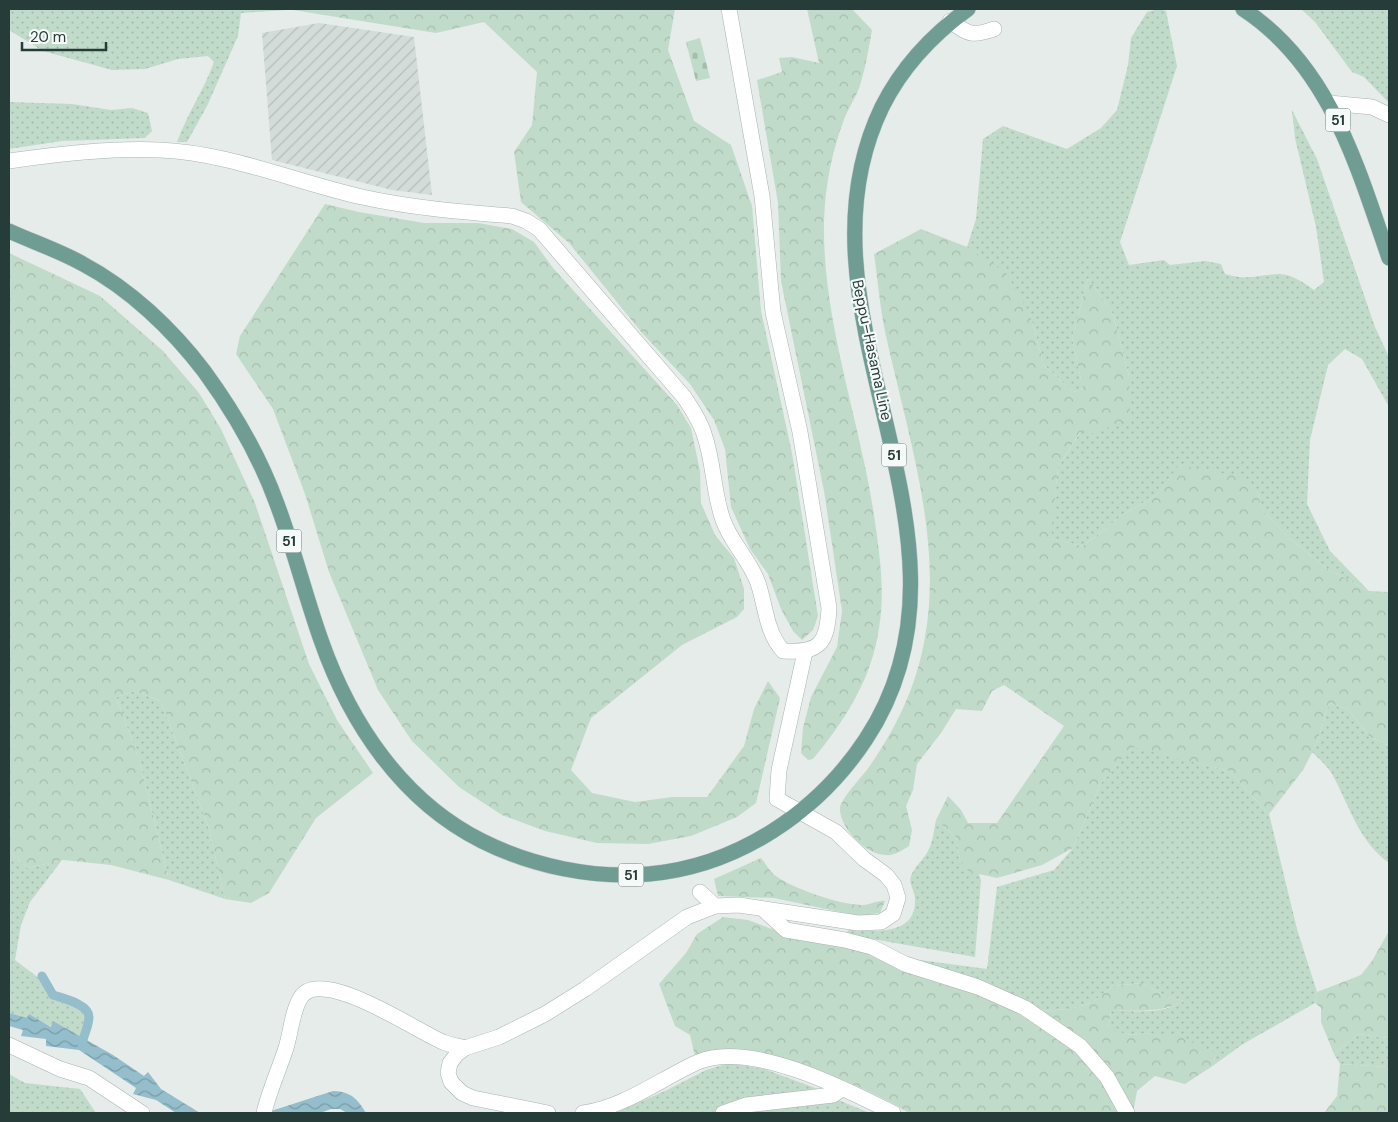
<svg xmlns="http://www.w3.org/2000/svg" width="1398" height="1122" font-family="'DM Sans',sans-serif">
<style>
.industrial{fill:url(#industrial-furrows)}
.green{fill:url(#green-dots)}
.forest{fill:url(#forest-crowns)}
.cemetery{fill:url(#cemetery-stones)}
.water{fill:url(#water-waves)}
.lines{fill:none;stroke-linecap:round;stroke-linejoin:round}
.stream{stroke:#94becb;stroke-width:9}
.minor-casing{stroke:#a8b4b1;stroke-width:16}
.major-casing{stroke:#c2c8c7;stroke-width:16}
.minor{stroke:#fff;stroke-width:15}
.major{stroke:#6f9d94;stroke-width:15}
.labels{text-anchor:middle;stroke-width:4.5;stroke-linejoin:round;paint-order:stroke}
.shield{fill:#f5f9f8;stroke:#647572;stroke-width:1}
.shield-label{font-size:14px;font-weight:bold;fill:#263c38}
.street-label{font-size:15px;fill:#263c38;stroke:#f5f9f8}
</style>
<defs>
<pattern id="industrial-furrows" width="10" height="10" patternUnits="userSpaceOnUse" patternTransform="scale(1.25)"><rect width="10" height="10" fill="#d3dcd9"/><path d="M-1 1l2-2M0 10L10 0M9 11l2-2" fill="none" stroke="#b5bebb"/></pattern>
<pattern id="green-dots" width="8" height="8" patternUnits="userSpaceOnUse" patternTransform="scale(1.25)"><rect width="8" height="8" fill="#c1dbca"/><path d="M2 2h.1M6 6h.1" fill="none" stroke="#a6bdae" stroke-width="1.8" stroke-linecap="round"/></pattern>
<pattern id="forest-crowns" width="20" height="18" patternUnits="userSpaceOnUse" patternTransform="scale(1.25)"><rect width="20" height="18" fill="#c1dbca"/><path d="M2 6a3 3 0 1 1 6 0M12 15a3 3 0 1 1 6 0" fill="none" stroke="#a6bdae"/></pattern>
<pattern id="cemetery-stones" width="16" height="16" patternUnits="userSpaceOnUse" patternTransform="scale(1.25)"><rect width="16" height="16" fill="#c1dbca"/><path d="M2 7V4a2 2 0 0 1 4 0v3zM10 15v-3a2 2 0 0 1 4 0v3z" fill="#a6bdae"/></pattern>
<pattern id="water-waves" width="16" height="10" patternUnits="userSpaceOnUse" patternTransform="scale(1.25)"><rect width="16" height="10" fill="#94becb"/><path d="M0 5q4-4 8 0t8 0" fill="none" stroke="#799ca6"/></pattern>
</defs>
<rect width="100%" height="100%" fill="#e5ecea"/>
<polygon class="industrial" points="319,23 414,37 432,195 392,190 272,160 262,33"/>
<g class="green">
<path d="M9,9H287V10L241,13L238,36L207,106L187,142H177C187,114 204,90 214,62L208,56L178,59L145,69L112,70L43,51L9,30Z"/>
<path d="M1159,9L1166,11L1177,66L1120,242L1129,265L1164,260L1170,265L1205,261L1221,264L1225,274C1248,281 1257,275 1279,274C1292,274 1304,283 1314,290L1324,282L1316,227L1295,138L1292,110L1317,159L1375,327L1389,357V407L1362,359L1345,349L1328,365L1310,440L1307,504L1330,551L1369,591L1326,568L1288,537L1263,511L1257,492L1180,465L1158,494L1124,514L1083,546L1050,539L1058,467L1081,431L1095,433L1129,376L1113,314L1088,278L1072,338L1083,389L1073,392L1044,365L1030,314L967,247L976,219L983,139L1003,126L1067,149L1101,128L1117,110L1128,65L1131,38L1147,12Z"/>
<polygon points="1301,9 1389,9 1389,103 1364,77 1352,72 1315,22"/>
<polygon points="9,102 72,104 111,110 132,108 148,113 152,131 145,138 62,141 9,149"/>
<polygon points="134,691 161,701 209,829 225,899 169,880 139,759 116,697"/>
<path d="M1329,703L1348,709L1370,737L1389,746V863C1358,841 1349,804 1331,772C1326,765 1318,758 1312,752L1317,743Z"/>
<path d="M1132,746L1229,771L1269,814L1297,929L1317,992L1315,1003L1243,1044L1214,1065L1215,1053L1149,1033L1131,1035L1108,1030L1111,1010C1139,1011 1159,1015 1184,1001L1167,997L1142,983L1113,986L1093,1002L1071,1009L1038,1011L905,958L987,969L997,887L1054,870L1073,848L1101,783Z"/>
<path d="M936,820L956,837L960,860L979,874L981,880L975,957L844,934L849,930C875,931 917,936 915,899C915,891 908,883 911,876C914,867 924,859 928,851C933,842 934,830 936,820Z"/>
<polygon points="9,851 28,868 62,860 30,902 21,925 15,960 40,979 52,996 71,1002 87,1016 80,1037 54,1022 52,1027 30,1015 28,1019 9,1013"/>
<polygon points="1358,1034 1389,1038 1389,1067 1340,1064 1334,1054"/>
<polygon points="729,1063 764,1069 829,1093 715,1113 615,1113 667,1090 706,1070"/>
<polygon points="9,1074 25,1083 80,1089 96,1113 9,1113"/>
<polygon points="836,1099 870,1113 736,1113"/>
</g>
<g class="forest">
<polygon points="287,9 675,9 668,50 694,121 731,145 752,206 761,311 792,453 818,616 813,630 802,640 793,631 781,609 768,574 750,549 731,507 725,449 714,420 690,384 642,333 569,243 521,202 514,152 532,125 537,72 484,22 436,33"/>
<path d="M807,9H852L872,30C869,47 866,65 861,82C858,94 850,105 845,117C832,150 825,186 824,221C822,323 861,422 875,522C880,557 885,592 879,628C872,678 845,721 813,759L808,760L801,753L803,728L811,697L837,647L842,611L824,491L781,281L778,203L757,80L782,72L779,58L792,57L819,63Z"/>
<polygon points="325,204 359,212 424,223 478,223 512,229 534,242 553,268 677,405 691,428 700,471 701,503 715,535 734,558 744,589 744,609 737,617 682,645 591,718 571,770 592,793 635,802 672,797 707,797 744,746 754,709 768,681 780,698 756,803 737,817 691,836 648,844 597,843 545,831 502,815 459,787 412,741 378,690 329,572 305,494 273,409 236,354 240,336"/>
<path d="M921,229L967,247L1006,273L1030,314L1044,365L1073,392L1083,389L1072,338L1088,278L1113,314L1129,376L1130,418L1095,433L1080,432L1058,467L1051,539L1083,546L1124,514L1158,494L1179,465L1237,476L1257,492L1263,511L1288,537L1326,568L1369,591L1389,592V746L1370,737L1348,709L1329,703L1317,743L1303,770L1269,814L1229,771L1132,747L1101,783L1073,848L1042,865L997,878L979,874L971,875L960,860L956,837L936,820L948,796L961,810L968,823H997L1064,726L1004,685L992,691L982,711L956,709L941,733L917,764L913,790L906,806L912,830L909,846C901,851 894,856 885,855C865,854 841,829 840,810C839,800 862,777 869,767C897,727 917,685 925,637C943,539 907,432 886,336C880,309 878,281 874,254Z"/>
<polygon points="9,253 100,296 163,351 199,393 221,429 255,503 309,664 337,720 373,773 316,818 269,893 251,903 225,899 209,829 161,701 134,691 116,697 139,759 169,880 111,865 63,860 28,868 9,851"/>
<path d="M761,858C766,864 770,872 776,876C791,888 844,906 863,905C871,905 877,900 885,901L880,913L859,916L774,898L718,896L714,879Z"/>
<path d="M723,917L748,920L793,937L844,944L1008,1007L1076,1051L1104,1083L1118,1113H909C873,1090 783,1052 740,1049C724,1048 710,1052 695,1056L690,1035L675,1026L659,984L686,953L697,934Z"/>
<polygon points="1389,931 1389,1038 1358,1034 1334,1054 1321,1022 1321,1008 1315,1003 1317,992 1361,975 1372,961"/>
<path d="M1142,983L1167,997L1185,1001C1161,1013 1138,1011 1111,1010L1108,1029L1131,1035L1149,1033L1181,1037L1215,1053L1214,1065L1185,1084L1155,1076L1137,1091L1133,1113L1038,1011L1071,1009L1093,1002L1113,986Z"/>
<polygon points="1340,1064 1389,1067 1389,1113 1324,1113 1337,1096"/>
</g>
<polygon class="cemetery" points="700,38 710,78 696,81 686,42"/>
<g class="water">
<polygon points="9,1013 27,1018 29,1014 51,1027 53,1021 113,1055 144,1076 148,1072 161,1089 200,1113 176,1113 156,1100 133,1094 136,1088 79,1050 46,1046 46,1039 21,1036 23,1030 9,1026"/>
<path d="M333,1091C351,1092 357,1098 366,1113H347L340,1109H331L320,1113H265Z"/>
</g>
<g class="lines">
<path class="stream" d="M42,976L53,995C62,998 89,1004 89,1017C89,1026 83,1036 82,1045"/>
<defs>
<g id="minor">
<path d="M950,21C969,34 971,37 994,29"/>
<polyline points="1329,103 1372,107 1389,115"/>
<path d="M9,161C58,154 109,148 160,150C230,153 295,182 362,197C412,208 462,212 512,216L526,221L539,229L684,397C692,409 700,421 704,434C714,462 713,492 723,520C731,543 750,560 758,583C766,607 766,632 783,651C820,653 827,644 829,608L800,432L773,312L762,196L729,9"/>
<polyline points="700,892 715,906"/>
<polyline points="763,909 786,930 845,940 872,947 905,964 978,987 1025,1008 1080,1046 1107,1077 1127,1113"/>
<polyline points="9,1045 60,1069 89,1078 142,1113"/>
<path d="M264,1113C269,1091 279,1070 286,1048C291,1032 292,1011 301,997C322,966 418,1032 443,1042C450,1045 458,1046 465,1048"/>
<polyline points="548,1113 473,1098 462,1093 451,1082 448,1073 450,1063 457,1054 465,1048 499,1037 545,1014 585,989 687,917 715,906 739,905 858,923 881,922 893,914 898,898 894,885 886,875 864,859 836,832 777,799 779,770 805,652"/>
<path d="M583,1113C625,1107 660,1079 698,1062C750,1040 846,1089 893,1113"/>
<polyline points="723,1113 746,1105 833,1095 842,1089"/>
</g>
<g id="major">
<path d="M1243,9C1330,66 1357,166 1389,258"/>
<path d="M9,231C33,242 60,251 83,264C130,289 172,329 204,371C234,412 260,457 277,504C294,549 305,595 321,640C350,723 402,801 482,841C532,866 593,879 649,874C738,866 818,812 866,739C999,537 782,314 882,107C902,67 932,35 968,9"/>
</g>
</defs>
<use href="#minor" class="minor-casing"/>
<use href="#major" class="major-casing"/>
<use href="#minor" class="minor"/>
<use href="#major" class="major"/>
</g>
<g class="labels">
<g class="shield">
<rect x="1325.5" y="108.5" width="25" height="23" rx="4"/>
<rect x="881.5" y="443.5" width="25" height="23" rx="4"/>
<rect x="276.5" y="529.5" width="25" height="23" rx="4"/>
<rect x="618.5" y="863.5" width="25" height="23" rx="4"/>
</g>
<g class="shield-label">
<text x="1338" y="125">51</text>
<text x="894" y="460">51</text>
<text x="289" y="546">51</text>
<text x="631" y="880">51</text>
</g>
<g class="street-label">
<text transform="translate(872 350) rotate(78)" y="5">Beppu–Hasama Line</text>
</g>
</g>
<rect width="1398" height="1122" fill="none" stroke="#263c38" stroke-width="20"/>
<path d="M22 42v8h84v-8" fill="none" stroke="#263c38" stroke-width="2.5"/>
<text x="30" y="42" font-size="15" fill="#263c38" stroke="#f5f9f8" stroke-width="4" paint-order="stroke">20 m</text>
</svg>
